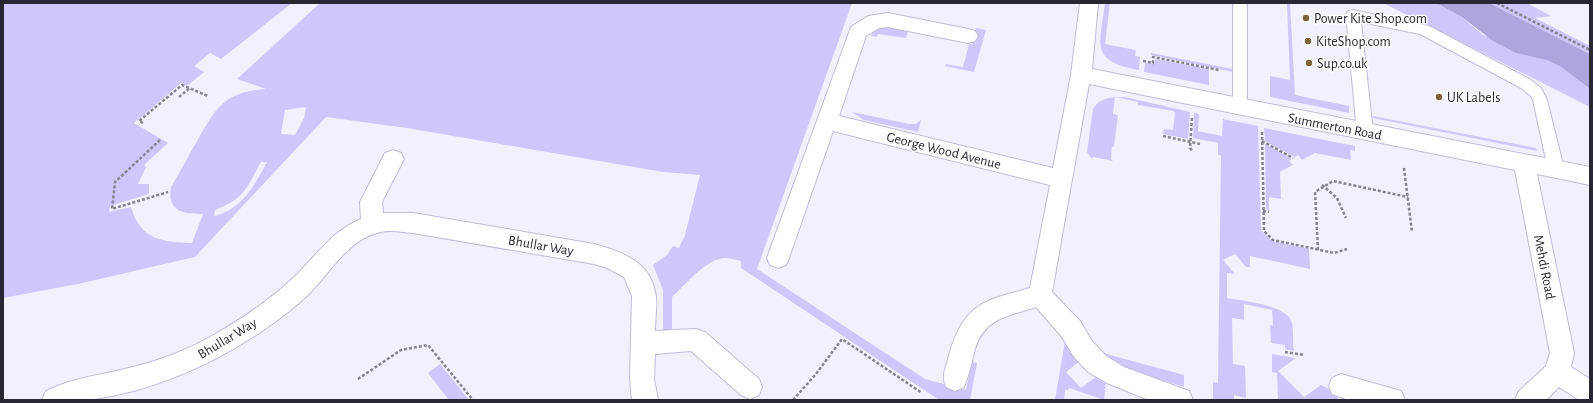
<svg xmlns="http://www.w3.org/2000/svg" width="1593" height="403" font-family="'Alegreya Sans',sans-serif">
<style>
.green{fill:#cfc7fb;fill-rule:evenodd}
.water{fill:#aea5dd}
.lines{fill:none;stroke-linecap:round;stroke-linejoin:round}
.service-casing{stroke:#c0bcd7;stroke-width:2}
.minor-casing{stroke:#c0bcd7;stroke-width:2}
.path{stroke:#86848e;stroke-width:2.5;stroke-dasharray:3 2;stroke-linecap:butt}
.service{fill:#fff;fill-rule:evenodd}
.minor{fill:#fff;fill-rule:evenodd}
.poi-dot{fill:#7c6435;stroke:#fff;stroke-width:1.5}
.labels{text-anchor:middle;stroke-width:3;stroke-linejoin:round;paint-order:stroke}
.poi-label{font-size:14px;fill:#282630;stroke:#fff;text-anchor:start}
.street-label{font-size:14px;fill:#282630;stroke:#fff}
</style>
<rect width="100%" height="100%" fill="#f2f0fc"/>
<g class="green">
<path d="M3,3H292L221,59L210,53L194,66L204,72L187,86L181,83L134,123L168,143L144,165L146,167L138,184H149V194L110,206L109,212L131,207C141,240 161,242 192,243L203,214C183,214 167,212 171,187C180,172 188,157 197,141C216,108 224,92 266,89L237,79L320,3H852L757,269L925,379L966,390L972,362L977,363L970,400H939L741,268V261C736,260 730,258 725,258C707,258 685,285 672,297V334H663V290L653,265L667,255L673,246L679,248L685,235L700,175L663,172L407,128L326,117L195,257L78,284L3,298ZM306,107L304,118L295,135L281,134L285,110ZM261,162H267C255,185 241,210 214,216L215,210C245,198 246,189 261,162Z"/>
<path d="M1105,3H1110L1105,44L1136,50L1135,56L1140,57L1139,70C1089,61 1100,44 1105,3Z"/>
<polygon points="1287,3 1290,3 1295,95 1349,106 1349,113 1270,97 1270,76 1290,80"/>
<polygon points="1383,3 1436,3 1462,17 1483,35 1547,60 1561,67 1590,89 1590,107"/>
<polygon points="1489,3 1527,3 1551,16 1535,18 1590,46 1590,54"/>
<polygon points="884,25 905,29 908,31 906,38 878,34 877,37 871,36 873,30"/>
<polygon points="976,28 986,30 974,72 945,66 946,64 963,67 969,44 972,44"/>
<polygon points="1151,53 1233,69 1233,72 1151,55"/>
<polygon points="1155,59 1209,69 1209,85 1144,72 1145,63 1155,64"/>
<path d="M1115,97H1125L1190,112L1188,139L1163,134L1164,129L1173,130L1175,113L1173,111L1138,105V102L1115,97L1113,114L1118,115L1114,147L1112,146L1111,159L1113,161L1093,157L1092,159L1087,152L1093,109C1098,100 1106,98 1115,97Z"/>
<polygon points="852,112 909,124 916,124 921,120 918,132 864,120"/>
<path d="M1194,113L1199,114L1198,131L1222,136L1223,119L1258,126L1261,230L1272,241L1309,249L1310,269L1250,256V267H1246L1235,254L1223,260L1234,273V274L1227,273V298C1243,301 1288,305 1292,323C1294,332 1292,342 1294,351L1285,349V345L1271,343L1270,325L1273,326L1272,310L1244,304V320L1232,318L1233,364L1245,366L1246,398L1234,395V400H1213V382L1218,383L1221,155H1218V143L1193,138Z"/>
<polygon points="1373,116 1536,148 1537,151 1373,118"/>
<polygon points="1264,128 1355,146 1355,151 1350,150 1351,160 1315,153 1302,160 1298,155 1295,157 1265,141"/>
<polygon points="1265,144 1292,159 1289,161 1293,165 1280,172 1281,199 1269,197 1269,210 1266,209"/>
<polygon points="1088,337 1103,352 1110,355 1184,375 1184,387 1112,364"/>
<polygon points="1065,341 1081,360 1066,372 1081,388 1097,376 1106,381 1104,400 1069,388 1068,390 1065,390 1064,400 1055,400"/>
<polygon points="1272,354 1296,358 1278,371 1304,397 1321,385 1337,393 1338,400 1278,400 1277,373 1272,372"/>
<polygon points="440,364 469,400 449,400 428,373"/>
</g>
<polygon class="water" points="1436,3 1489,3 1590,54 1590,89 1561,67 1547,60 1516,53 1493,41 1462,17"/>
<g class="lines">
<defs>
<g id="service">
<polygon points="1233,3 1247,3 1247,108 1245,112 1240,114 1235,112 1233,108"/>
<polygon points="1353,10 1429,26 1531,80 1541,88 1547,100 1564,169 1562,174 1556,175 1550,174 1548,169 1533,100 1531,96 1521,88 1420,34 1361,22 1373,132 1370,136 1365,138 1360,136 1357,132 1346,15 1348,11"/>
</g>
<g id="minor">
<path d="M1080,3H1098L1092,69L1590,167V185L1537,174L1574,353L1571,367L1590,379V400H1579L1559,387L1546,400H1515L1519,391L1546,366L1550,353L1515,170L1089,84L1052,292L1080,321L1092,341L1106,356L1124,367L1189,391L1193,400H1149L1107,383L1088,372L1074,357L1062,337L1036,307C1009,316 984,318 975,349C972,362 969,375 964,387L955,391L946,387C941,375 946,368 949,355C964,304 982,301 1030,288L1050,185L833,131L789,258L786,265L778,268L770,265L767,258L851,27L868,16L888,13L968,29L975,31L978,36L975,41L968,43L888,27L879,28L866,36L839,116L1053,168L1071,75Z"/>
<path d="M393,150L401,153L404,159L382,202L383,213H413L594,244C623,252 652,262 656,297C657,308 655,320 655,331L696,329L705,332L759,379L762,387L759,395L750,399L741,395L691,351L655,354L654,379L658,400H632L630,379L632,296L624,277L607,268L594,264L413,233C401,232 389,229 377,233C347,241 329,274 308,295C296,306 282,317 268,327C215,364 152,392 88,400C73,402 57,400 42,400L46,391C74,377 103,375 133,367C161,360 187,350 212,336C240,320 267,302 291,280C314,259 331,231 361,219L360,202L385,153Z"/>
<polygon points="1341,374 1401,391 1405,400 1349,400 1332,394 1329,386 1332,378"/>
</g>
</defs>
<use href="#service" class="service-casing"/>
<use href="#minor" class="minor-casing"/>
<g class="path">
<polyline points="1497,3 1590,50"/>
<polyline points="1143,61 1153,63 1153,57 1219,70"/>
<polyline points="179,97 190,88"/>
<polyline points="1192,118 1190,148 1193,152"/>
<polyline points="143,123 139,121 182,85 208,96"/>
<polyline points="1262,132 1264,231 1273,240 1334,253 1347,249"/>
<polyline points="1163,136 1200,144"/>
<polyline points="160,140 115,182 112,209 168,192"/>
<polyline points="1262,141 1293,158"/>
<polyline points="1404,168 1412,232"/>
<polyline points="1322,185 1337,198 1346,218"/>
<polyline points="1263,211 1269,212"/>
<polyline points="1318,250 1315,192 1333,181 1408,197"/>
<polyline points="1285,352 1304,355"/>
<polyline points="358,379 401,350 428,345 473,400"/>
<polyline points="793,400 816,374 842,339 922,393"/>
</g>
<use href="#service" class="service"/>
<use href="#minor" class="minor"/>
</g>
<g class="poi-dot">
<circle cx="1306" cy="18" r="4"/>
<circle cx="1308" cy="41" r="4"/>
<circle cx="1309" cy="63" r="4"/>
<circle cx="1439" cy="97" r="4"/>
</g>
<g class="labels">
<g class="poi-label">
<text x="1314" y="23">Power Kite Shop.com</text>
<text x="1316" y="46">KiteShop.com</text>
<text x="1317" y="68">Sup.co.uk</text>
<text x="1447" y="102">UK Labels</text>
</g>
<g class="street-label">
<text transform="translate(1335 126) rotate(11)" y="5">Summerton Road</text>
<text transform="translate(944 150) rotate(14)" y="5">George Wood Avenue</text>
<text transform="translate(541 245) rotate(10)" y="5">Bhullar Way</text>
<text transform="translate(1545 267) rotate(79)" y="5">Mehdi Road</text>
<text transform="translate(227 338) rotate(-31)" y="5">Bhullar Way</text>
</g>
</g>
<rect width="1593" height="403" fill="none" stroke="#282630" stroke-width="8"/>
</svg>
